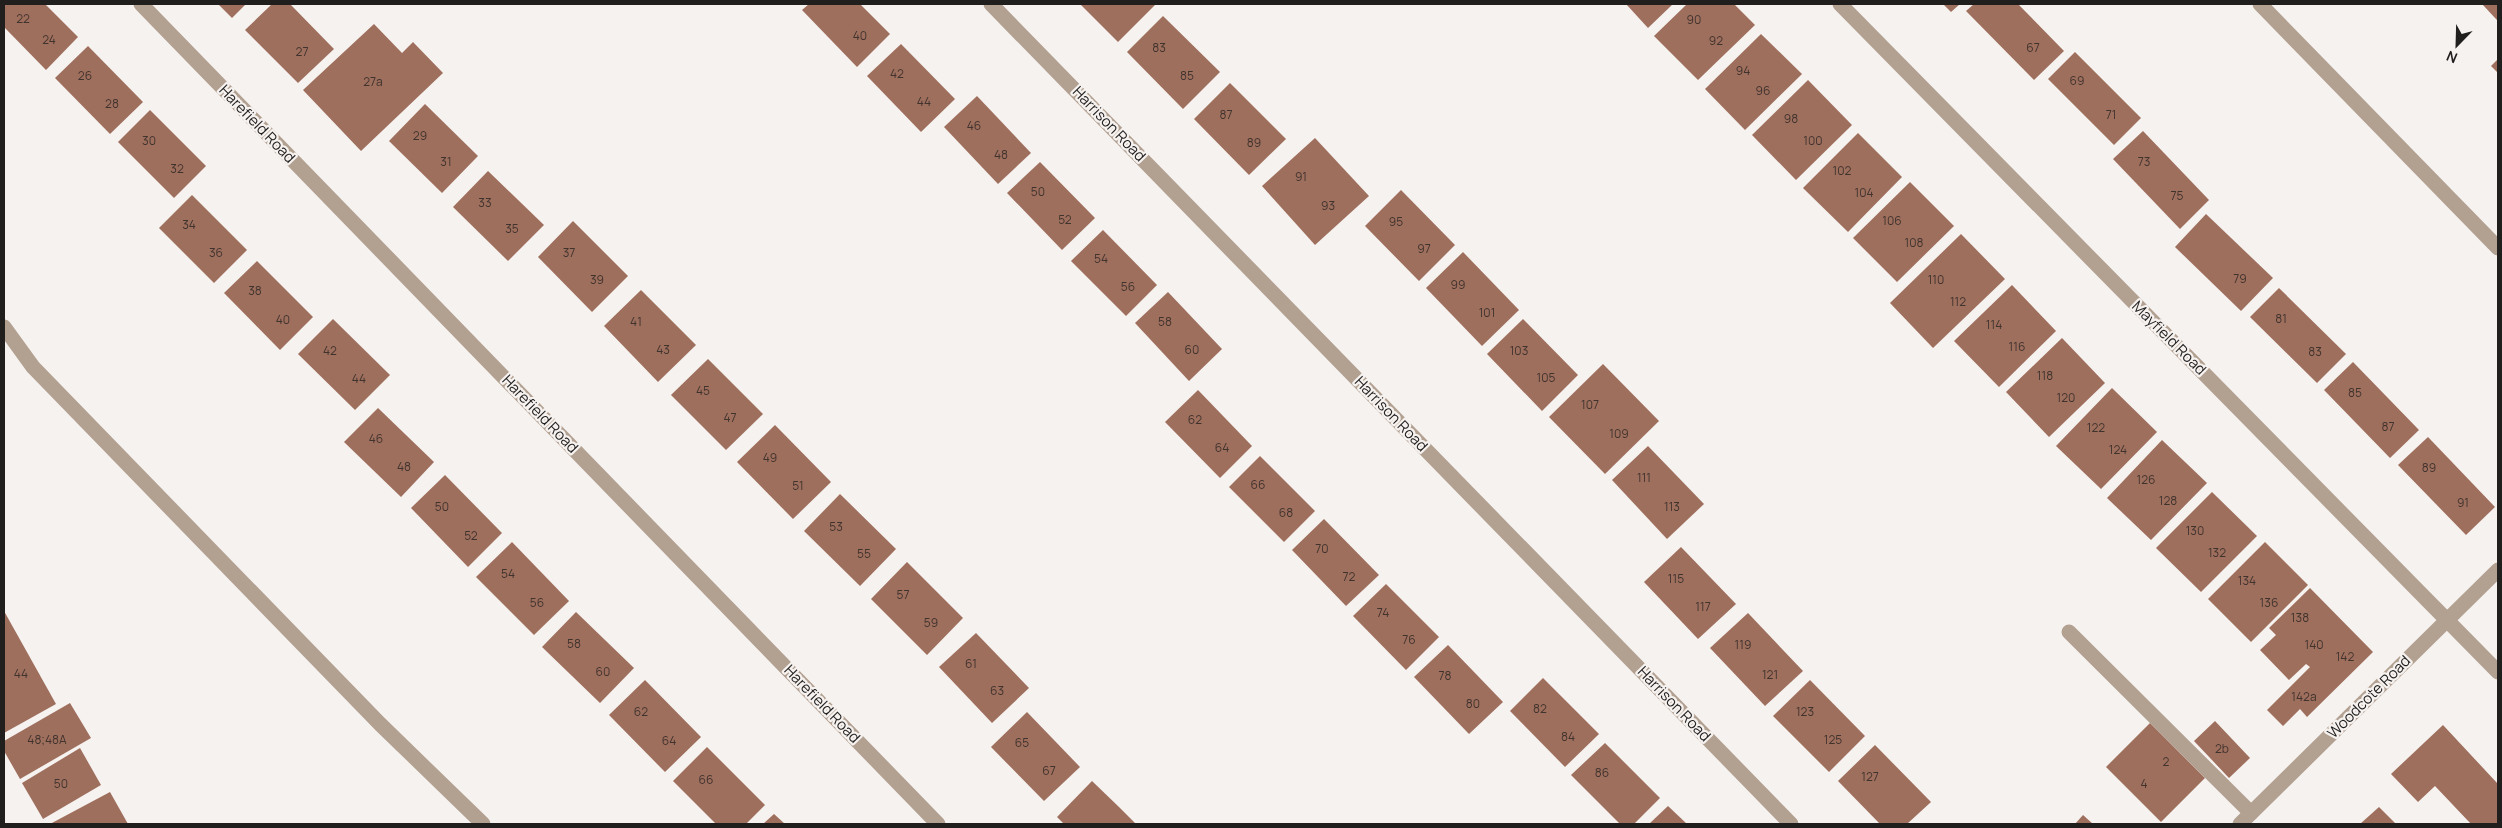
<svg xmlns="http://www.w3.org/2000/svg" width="2502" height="828" font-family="Manrope,sans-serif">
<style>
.building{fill:#9f6f5d}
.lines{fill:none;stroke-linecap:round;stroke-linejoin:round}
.lane{stroke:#b2a091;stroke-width:15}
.street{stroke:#b2a091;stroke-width:15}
.labels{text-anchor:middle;stroke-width:4.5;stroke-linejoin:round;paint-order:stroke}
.number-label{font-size:12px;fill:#40332e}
.street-label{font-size:15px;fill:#211f1e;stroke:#f6f2f0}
</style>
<rect width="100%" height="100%" fill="#f6f2f0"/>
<g class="building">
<polygon points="4,4 45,4 78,37 46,70 4,27"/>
<polygon points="218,4 246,4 232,18"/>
<polygon points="272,4 290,4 334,49 298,83 245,30"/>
<polygon points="809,4 860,4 890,34 857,67 802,10"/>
<polygon points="1080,4 1154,4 1155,5 1118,42"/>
<polygon points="1626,4 1673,4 1648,28"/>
<polygon points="1687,4 1734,4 1755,25 1698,80 1654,36"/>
<polygon points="1943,4 1960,4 1951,12"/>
<polygon points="1974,4 2018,4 2064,51 2034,80 1966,11"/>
<polygon points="2482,4 2498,4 2498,21 2496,19"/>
<polygon points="1163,16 1220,72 1183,109 1127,52"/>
<polygon points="374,24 402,53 413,42 443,73 361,151 303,90"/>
<polygon points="1761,34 1802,74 1745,130 1705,89"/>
<polygon points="901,44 955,99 921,132 867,76"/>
<polygon points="88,46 143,102 110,134 55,78"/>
<polygon points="2075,52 2141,118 2114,145 2048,79"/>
<polygon points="2498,59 2498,73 2491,66"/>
<polygon points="1808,80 1852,125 1796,180 1752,135"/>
<polygon points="1230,83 1286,139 1249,175 1194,119"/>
<polygon points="977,96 1031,153 998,184 944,127"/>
<polygon points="425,104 478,156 442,193 389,141"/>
<polygon points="150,110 206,166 174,198 118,142"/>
<polygon points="2143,131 2209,200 2180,229 2113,159"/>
<polygon points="1858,133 1902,177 1848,232 1803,188"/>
<polygon points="1315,138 1369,196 1315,245 1262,186"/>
<polygon points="1040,162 1095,218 1062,250 1007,193"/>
<polygon points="488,171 544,225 508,261 453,207"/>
<polygon points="1910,182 1954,226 1897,282 1853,238"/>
<polygon points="1401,190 1455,245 1419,281 1365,226"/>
<polygon points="192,195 247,250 214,283 159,228"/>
<polygon points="2206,214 2273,278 2241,311 2175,247"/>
<polygon points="573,221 628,276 592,312 538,257"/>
<polygon points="1103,230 1157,285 1126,316 1071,261"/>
<polygon points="1961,234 2005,279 1933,348 1890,303"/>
<polygon points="1463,252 1519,310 1482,346 1426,288"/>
<polygon points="257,261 313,317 280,350 224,293"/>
<polygon points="2012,285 2056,331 1999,387 1954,341"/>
<polygon points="2279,288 2346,354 2317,383 2250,317"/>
<polygon points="641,290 696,345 658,382 604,326"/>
<polygon points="1168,292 1222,349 1189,381 1135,323"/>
<polygon points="333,319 390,375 355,410 298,354"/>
<polygon points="1523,319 1578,375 1542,411 1487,354"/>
<polygon points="2062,338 2105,383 2049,437 2006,392"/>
<polygon points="708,359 763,414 726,450 671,395"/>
<polygon points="2353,362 2419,430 2390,458 2324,390"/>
<polygon points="1603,364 1659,421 1605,474 1549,417"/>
<polygon points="2112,388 2157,432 2101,489 2056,446"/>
<polygon points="1198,390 1252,446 1220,478 1165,422"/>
<polygon points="378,408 434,462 401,497 344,442"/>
<polygon points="775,425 831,482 793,519 737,462"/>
<polygon points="2428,437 2495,507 2466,535 2398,465"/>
<polygon points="2162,440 2207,483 2151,540 2107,498"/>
<polygon points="1648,446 1704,504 1667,539 1612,480"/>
<polygon points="1260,456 1315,511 1284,542 1229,487"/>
<polygon points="445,475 502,533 468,567 411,508"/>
<polygon points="2212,492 2257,536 2201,592 2156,548"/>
<polygon points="840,494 896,549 860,586 804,531"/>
<polygon points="1324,519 1379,575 1346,606 1292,550"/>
<polygon points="512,542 569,601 534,635 476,577"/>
<polygon points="2265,542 2308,585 2251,642 2208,599"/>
<polygon points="1681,547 1736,604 1698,639 1644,582"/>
<polygon points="907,562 963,618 927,655 871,599"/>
<polygon points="1386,584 1439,637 1406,670 1353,616"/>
<polygon points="2310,588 2373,652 2307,717 2300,709 2283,726 2267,710 2310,667 2306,664 2289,680 2260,650 2276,635 2269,628"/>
<polygon points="4,611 56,704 4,733"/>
<polygon points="576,612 634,668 600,703 542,647"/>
<polygon points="1748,613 1803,671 1765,706 1710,648"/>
<polygon points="976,633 1029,688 992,723 939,667"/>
<polygon points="1448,645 1503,702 1469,734 1414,677"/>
<polygon points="1543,678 1599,734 1565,767 1510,711"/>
<polygon points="645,680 701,737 665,772 609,715"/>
<polygon points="1810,680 1865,736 1829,772 1773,716"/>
<polygon points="70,703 91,738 20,779 4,751 4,741"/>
<polygon points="1027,712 1080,767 1044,801 991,747"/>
<polygon points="2215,721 2250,758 2229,778 2194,741"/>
<polygon points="2150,723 2205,778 2161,822 2106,767"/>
<polygon points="2443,725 2498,784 2498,824 2471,824 2435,786 2418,802 2391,774"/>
<polygon points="1605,743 1660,798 1634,824 1620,824 1571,775"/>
<polygon points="1875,745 1931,802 1907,824 1880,824 1838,781"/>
<polygon points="707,747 765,805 746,824 716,824 673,781"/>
<polygon points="80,748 101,785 43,819 22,783"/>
<polygon points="1092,781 1119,807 1136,824 1064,824 1057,817"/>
<polygon points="110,792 128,824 50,824"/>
<polygon points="1668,806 1687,824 1649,824"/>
<polygon points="2379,807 2396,824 2360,824"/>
<polygon points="774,814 785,824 763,824"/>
<polygon points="2083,815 2093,824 2075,824"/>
</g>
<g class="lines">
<g class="lane">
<polyline points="2260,4 2498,248"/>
<polyline points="4,327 33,367 380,724 483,824"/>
<polyline points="2069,632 2251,813"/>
</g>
<g class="street">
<polyline points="141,4 938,824"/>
<polyline points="991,4 1791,824"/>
<polyline points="1840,4 2498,672"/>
<polyline points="2240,824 2498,570"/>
</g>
</g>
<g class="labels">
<g class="number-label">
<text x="23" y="23">22</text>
<text x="1694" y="24">90</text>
<text x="860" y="40">40</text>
<text x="49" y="44">24</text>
<text x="1716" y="45">92</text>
<text x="1159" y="52">83</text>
<text x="2033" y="52">67</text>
<text x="302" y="56">27</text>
<text x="1743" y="75">94</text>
<text x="897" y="78">42</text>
<text x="85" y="80">26</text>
<text x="1187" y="80">85</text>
<text x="2077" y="85">69</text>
<text x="373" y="86">27a</text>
<text x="1763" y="95">96</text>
<text x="924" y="106">44</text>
<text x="112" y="108">28</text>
<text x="1226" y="119">87</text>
<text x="2111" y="119">71</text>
<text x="1791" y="123">98</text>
<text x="974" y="130">46</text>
<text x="420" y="140">29</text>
<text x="149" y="145">30</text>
<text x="1813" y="145">100</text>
<text x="1254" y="147">89</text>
<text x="1001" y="159">48</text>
<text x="446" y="166">31</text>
<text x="2144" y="166">73</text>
<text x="177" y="173">32</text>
<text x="1842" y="175">102</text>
<text x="1301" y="181">91</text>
<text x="1038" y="196">50</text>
<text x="1864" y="197">104</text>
<text x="2177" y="200">75</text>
<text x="485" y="207">33</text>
<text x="1328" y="210">93</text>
<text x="1065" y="224">52</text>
<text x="1892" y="225">106</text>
<text x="1396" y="226">95</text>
<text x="189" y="229">34</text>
<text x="512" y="233">35</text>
<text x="1914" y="247">108</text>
<text x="1424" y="253">97</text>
<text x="216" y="257">36</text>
<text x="569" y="257">37</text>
<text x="1101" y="263">54</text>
<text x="2240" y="283">79</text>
<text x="597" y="284">39</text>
<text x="1936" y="284">110</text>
<text x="1458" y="289">99</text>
<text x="1128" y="291">56</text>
<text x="255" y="295">38</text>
<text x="1958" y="306">112</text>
<text x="1487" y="317">101</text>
<text x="2281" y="323">81</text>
<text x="283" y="324">40</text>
<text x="636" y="326">41</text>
<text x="1165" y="326">58</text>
<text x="1994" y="329">114</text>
<text x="2017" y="351">116</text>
<text x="663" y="354">43</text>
<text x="1192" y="354">60</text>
<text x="330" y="355">42</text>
<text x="1519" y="355">103</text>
<text x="2315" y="356">83</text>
<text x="2045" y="380">118</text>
<text x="1546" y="382">105</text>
<text x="359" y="383">44</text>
<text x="703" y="395">45</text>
<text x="2355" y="397">85</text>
<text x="2066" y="402">120</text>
<text x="1590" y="409">107</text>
<text x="730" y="422">47</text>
<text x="1195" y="424">62</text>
<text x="2388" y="431">87</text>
<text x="2096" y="432">122</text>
<text x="1619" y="438">109</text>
<text x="376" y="443">46</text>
<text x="1222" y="452">64</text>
<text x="2118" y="454">124</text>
<text x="770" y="462">49</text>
<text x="404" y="471">48</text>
<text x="2429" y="472">89</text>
<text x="1644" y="482">111</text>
<text x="2146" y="484">126</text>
<text x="1258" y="489">66</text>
<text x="798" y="490">51</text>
<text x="2168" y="505">128</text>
<text x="2463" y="507">91</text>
<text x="442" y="511">50</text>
<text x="1672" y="511">113</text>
<text x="1286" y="517">68</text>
<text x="836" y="531">53</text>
<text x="2195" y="535">130</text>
<text x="471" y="540">52</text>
<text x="1322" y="553">70</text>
<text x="2217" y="557">132</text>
<text x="864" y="558">55</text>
<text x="508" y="578">54</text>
<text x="1349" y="581">72</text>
<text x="1676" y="583">115</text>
<text x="2247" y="585">134</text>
<text x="903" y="599">57</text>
<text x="537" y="607">56</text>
<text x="2269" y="607">136</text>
<text x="1703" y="611">117</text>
<text x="1383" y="617">74</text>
<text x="2300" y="622">138</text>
<text x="931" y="627">59</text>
<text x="1409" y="644">76</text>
<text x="574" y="648">58</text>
<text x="1743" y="649">119</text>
<text x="2314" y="649">140</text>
<text x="2345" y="661">142</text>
<text x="971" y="668">61</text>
<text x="603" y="676">60</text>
<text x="21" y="678">44</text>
<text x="1770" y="679">121</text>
<text x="1445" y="680">78</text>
<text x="997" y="695">63</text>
<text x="2304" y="701">142a</text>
<text x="1473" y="708">80</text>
<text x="1540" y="713">82</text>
<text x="641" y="716">62</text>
<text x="1805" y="716">123</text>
<text x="1568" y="741">84</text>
<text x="47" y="744">48;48A</text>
<text x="1833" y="744">125</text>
<text x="669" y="745">64</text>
<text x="1022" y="747">65</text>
<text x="2222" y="753">2b</text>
<text x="2166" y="766">2</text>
<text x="1049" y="775">67</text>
<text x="1602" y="777">86</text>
<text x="1870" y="781">127</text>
<text x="706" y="784">66</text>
<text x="61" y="788">50</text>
<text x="2144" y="788">4</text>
</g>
<g class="street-label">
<text transform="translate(257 124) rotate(46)" y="5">Harefield Road</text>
<text transform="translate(1109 124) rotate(46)" y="5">Harrison Road</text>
<text transform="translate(2169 338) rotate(45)" y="5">Mayfield Road</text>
<text transform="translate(540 414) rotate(46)" y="5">Harefield Road</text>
<text transform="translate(1391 414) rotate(46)" y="5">Harrison Road</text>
<text transform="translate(2369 697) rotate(-45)" y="5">Woodcote Road</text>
<text transform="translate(822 704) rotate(46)" y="5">Harefield Road</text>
<text transform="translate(1674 704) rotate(46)" y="5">Harrison Road</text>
</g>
</g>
<rect width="2502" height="828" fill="none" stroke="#211f1e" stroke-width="10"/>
<g transform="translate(2457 45) rotate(203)" stroke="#f6f2f0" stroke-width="4" paint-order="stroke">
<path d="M0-4L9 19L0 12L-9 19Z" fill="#211f1e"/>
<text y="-8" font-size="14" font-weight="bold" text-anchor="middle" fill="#211f1e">N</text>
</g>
</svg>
